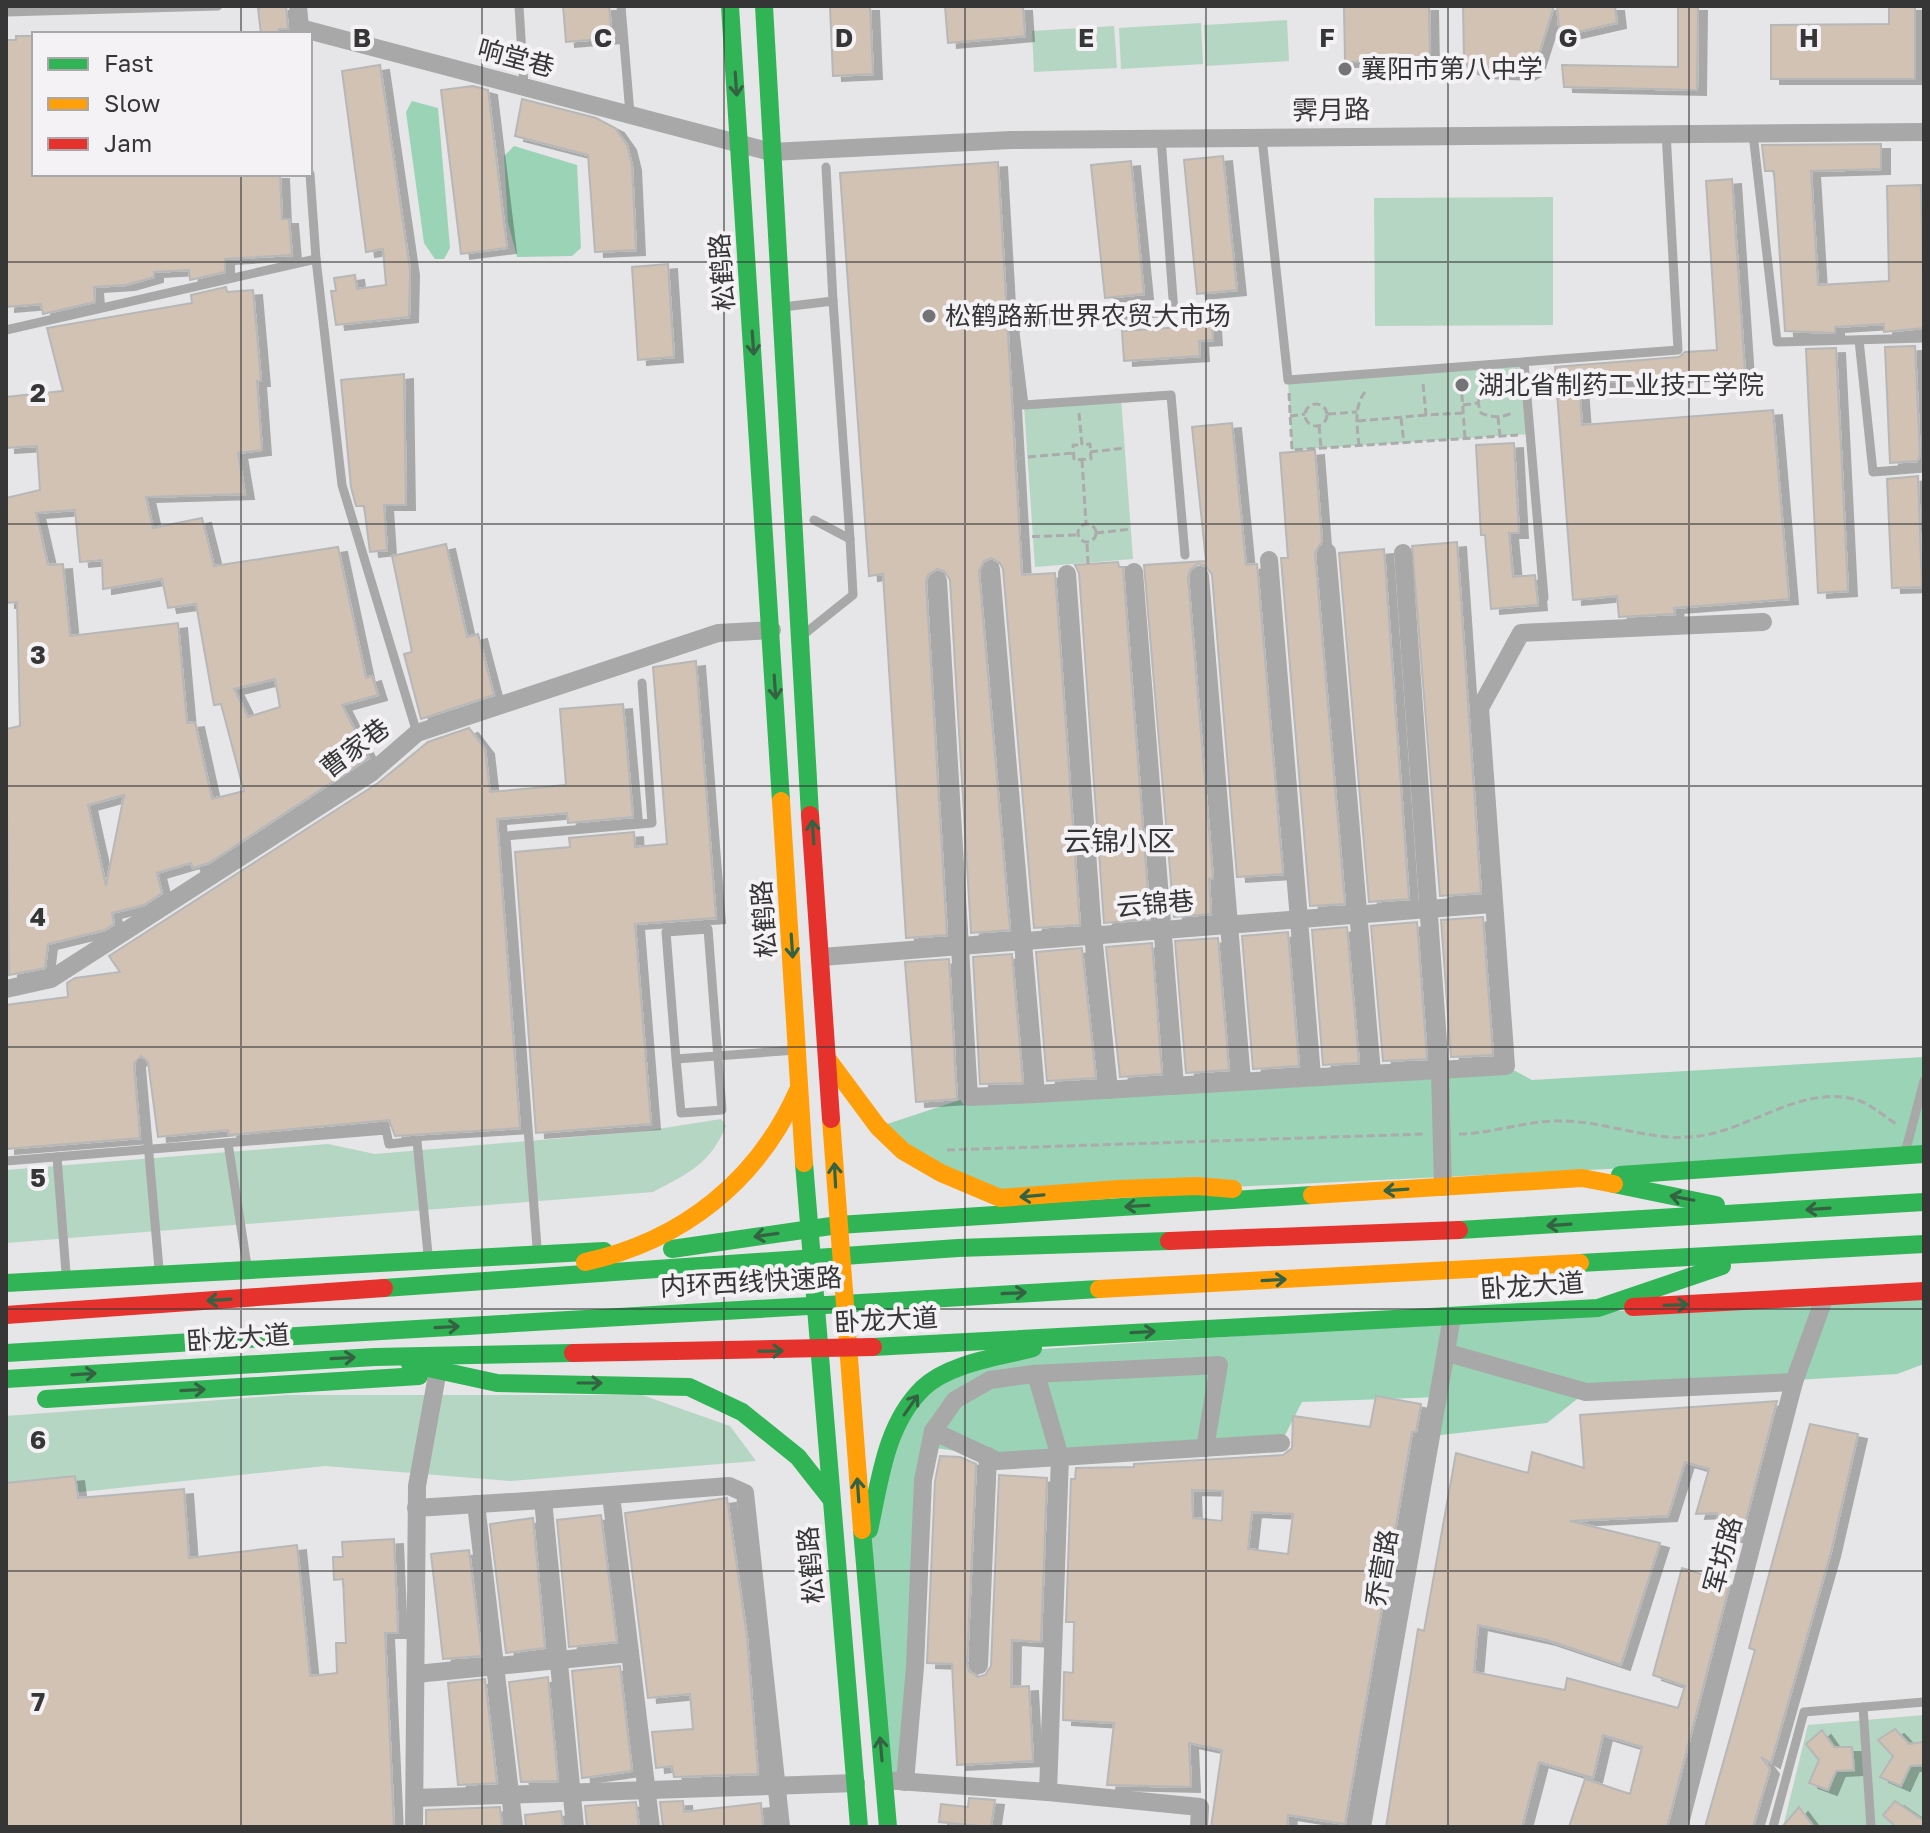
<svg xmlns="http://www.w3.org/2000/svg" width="1930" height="1833" font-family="'Golos Text','Noto Sans SC',sans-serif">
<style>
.green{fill:#b5d6c3}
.forest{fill:#9ad3b6}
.building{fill:#d1c2b4;stroke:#b8b7b8;stroke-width:2;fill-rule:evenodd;filter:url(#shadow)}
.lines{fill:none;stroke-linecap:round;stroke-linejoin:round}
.path{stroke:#ababac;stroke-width:3;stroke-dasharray:8 4;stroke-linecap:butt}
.lane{stroke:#a8a8a8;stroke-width:9}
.street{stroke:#a8a8a8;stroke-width:18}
.fast{stroke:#30b455;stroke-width:18}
.slow{stroke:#ff9f0a;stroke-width:18}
.jam{stroke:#e5322d;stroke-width:18}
.oneway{stroke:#356242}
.grid{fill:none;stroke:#373637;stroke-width:2;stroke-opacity:0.55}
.poi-dot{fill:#747375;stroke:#f4f2f5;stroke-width:3}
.labels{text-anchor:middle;stroke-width:8;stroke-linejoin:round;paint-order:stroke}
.street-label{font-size:26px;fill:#373637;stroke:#f4f2f5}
.poi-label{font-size:26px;fill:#373637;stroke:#f4f2f5;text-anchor:start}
.neighbourhood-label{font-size:28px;fill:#373637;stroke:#f4f2f5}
.grid-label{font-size:26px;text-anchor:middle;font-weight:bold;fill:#373637;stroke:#f4f2f5;stroke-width:8;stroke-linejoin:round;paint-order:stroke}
</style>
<defs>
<filter id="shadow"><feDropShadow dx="9" dy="5" stdDeviation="0" flood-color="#0004"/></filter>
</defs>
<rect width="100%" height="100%" fill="#e6e5e7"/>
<g class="green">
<polygon points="1287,20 1289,61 1206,66 1204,25"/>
<polygon points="1201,23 1203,64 1121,69 1119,28"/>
<polygon points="1114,26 1117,68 1034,72 1032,31"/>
<polygon points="1553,197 1553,325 1375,326 1374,198"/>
<polygon points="1524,362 1530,434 1292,450 1288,380"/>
<polygon points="1121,398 1133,559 1035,567 1024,406"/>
<path d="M721,1119L726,1126C710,1164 689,1173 653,1192L6,1243V1170L328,1144L375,1154L645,1131Z"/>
<polygon points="287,1395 642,1395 730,1426 756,1461 511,1481 325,1466 6,1500 6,1416"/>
<polygon points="1924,1715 1924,1827 1783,1827 1808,1725"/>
</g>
<g class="forest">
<polygon points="412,101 438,108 450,248 444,259 435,259 424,243 406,112"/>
<polygon points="514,146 577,165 581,248 572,256 517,257 508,222 504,156"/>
<polygon points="1924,1057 1924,1154 1000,1198 878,1127 969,1097 1506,1066 1532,1080"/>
<polygon points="1924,1291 1924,1364 1897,1374 1586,1392 1547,1423 1432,1436 1439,1397 1302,1402 1281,1443 988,1456 930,1447 905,1782 884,1780 863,1557 890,1436 924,1387 1014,1351"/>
</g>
<g class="building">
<polygon points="268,6 286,6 288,29 279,29 279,34 261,34 258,8"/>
<polygon points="563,6 609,6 612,38 566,42"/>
<polygon points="830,6 870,6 873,74 833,76"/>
<polygon points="945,6 1023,6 1025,36 948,43"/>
<polygon points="1344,6 1429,6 1430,61 1345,62"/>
<polygon points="1463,6 1554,6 1534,70 1525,75 1479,73 1469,69 1464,59"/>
<polygon points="1557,6 1615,6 1617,23 1560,36"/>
<polygon points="1678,6 1698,6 1697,90 1564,87 1562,65 1678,67"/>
<polygon points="1889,6 1915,6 1915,79 1771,79 1771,25 1889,24"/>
<polygon points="16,36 34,36 34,174 280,174 282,219 289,219 292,255 225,259 225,272 190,280 189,270 154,272 154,277 126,285 94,287 95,302 43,314 41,304 6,307 6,40 16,40"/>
<polygon points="380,65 410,270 409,317 336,325 331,291 336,291 334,278 355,275 357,289 386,285 383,249 366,252 342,71"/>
<polygon points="473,86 488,90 507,248 461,254 441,90"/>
<polygon points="522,99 596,118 615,128 627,145 632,165 636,250 595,252 588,155 515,136"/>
<polygon points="1881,144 1881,169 1811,171 1818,285 1889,281 1887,186 1921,185 1924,328 1884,332 1884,324 1835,327 1835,333 1785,331 1774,171 1765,171 1762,145"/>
<polygon points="1223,156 1237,290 1197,294 1184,160"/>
<polygon points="1131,161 1144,294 1105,298 1091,165"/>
<polygon points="998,162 1022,575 1055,573 1080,925 1034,928 1003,569 1000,563 991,558 984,561 979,571 1010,930 971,933 950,580 944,571 937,569 928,575 926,582 947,935 906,938 883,574 869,576 840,173"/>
<polygon points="1732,179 1745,373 1579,384 1582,425 1773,410 1789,599 1674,608 1675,614 1619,617 1617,596 1573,600 1555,367 1679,357 1685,352 1717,350 1706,181"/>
<polygon points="668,264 674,357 638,360 632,267"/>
<path d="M226,287L227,292L253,290L261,381H257L262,450L238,453L245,494L146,497L153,528L202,518L214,566L338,547L366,678L372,676L378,695L342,705L369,758L209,863L193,868L191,863L157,873L162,893L144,905L112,913L114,924L105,930L48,944L45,968L9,975L6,729L20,726L17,602L6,603V498L40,490L37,446L6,448V397L63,391L47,328L192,303L191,295ZM75,510L80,562L102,560L103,589L162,579L168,608L196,604L214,705L221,704L244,791L212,799L195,722L187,723L178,623L70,636L63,564L48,565L36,513ZM275,679L280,707L248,717L234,689ZM124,795L106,886L88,805Z"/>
<polygon points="1212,325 1213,340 1199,341 1200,356 1124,361 1122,331"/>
<polygon points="1915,346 1920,456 1917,461 1890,463 1885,347"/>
<polygon points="1836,348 1848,591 1818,593 1806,349"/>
<polygon points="404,374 406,505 384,505 387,550 370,552 364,506 356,506 351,487 341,380"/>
<polygon points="1232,423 1246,565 1257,564 1283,874 1237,877 1212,575 1206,566 1198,564 1190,570 1188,577 1213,878 1209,879 1211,914 1174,917 1144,565 1206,561 1192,427"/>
<polygon points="1514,443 1519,533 1509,533 1513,577 1535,575 1538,605 1491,609 1485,535 1481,535 1476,445"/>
<polygon points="1315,450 1322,541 1315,553 1345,904 1310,906 1281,558 1288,558 1280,453"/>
<polygon points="1918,476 1922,587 1892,588 1887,479"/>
<polygon points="1457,542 1481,893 1440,896 1412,546"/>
<polygon points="446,544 467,637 478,634 494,695 421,719 404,654 412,652 392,556"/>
<polygon points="1384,549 1409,899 1369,902 1339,553"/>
<polygon points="1118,562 1119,567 1123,567 1150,919 1104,923 1079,573 1075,565"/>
<polygon points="696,661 716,918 635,924 651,1124 536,1133 515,852 570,847 569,838 634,832 635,847 667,844 653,667"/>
<polygon points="623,704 633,817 568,823 567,813 497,819 520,1128 395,1136 389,1120 229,1135 228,1130 158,1137 148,1062 141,1056 134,1064 140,1138 6,1149 6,1005 68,997 67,983 75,978 120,972 109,956 378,783 428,742 469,728 485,749 490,792 566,785 560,709"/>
<polygon points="1483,917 1493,1055 1451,1057 1441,920"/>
<polygon points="1417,922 1427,1059 1383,1061 1371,926"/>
<polygon points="1347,927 1359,1063 1323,1065 1312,930"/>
<polygon points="1288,932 1299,1066 1253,1069 1242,936"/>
<polygon points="1218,938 1229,1070 1186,1073 1175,941"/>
<polygon points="1152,943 1162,1074 1120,1077 1106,947"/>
<polygon points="1082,948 1096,1078 1047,1081 1036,952"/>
<polygon points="1012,954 1023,1083 980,1084 973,957"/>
<polygon points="949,959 957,1099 916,1102 905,962"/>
<path d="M1376,1396L1421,1404L1416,1432H1412L1345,1824L1288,1815L1287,1827H1211L1222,1750L1189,1743L1191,1787L1107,1785L1114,1723L1063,1720L1064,1672L1073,1673L1074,1622H1066L1071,1479H1075L1076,1468L1134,1467V1464L1283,1455L1292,1448L1293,1416L1370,1427ZM1192,1490L1223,1491L1222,1521L1193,1518ZM1252,1512L1293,1514L1288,1554L1248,1549Z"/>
<polygon points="1777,1401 1741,1539 1719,1534 1717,1513 1696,1514 1709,1469 1685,1462 1668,1516 1570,1521 1660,1543 1621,1665 1547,1640 1478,1625 1474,1672 1565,1690 1567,1678 1678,1708 1685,1686 1653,1675 1682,1568 1730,1583 1667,1827 1569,1827 1585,1779 1630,1794 1642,1747 1603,1735 1593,1778 1539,1762 1522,1827 1386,1827 1418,1629 1424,1631 1456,1453 1528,1473 1532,1452 1584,1468 1580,1415"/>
<polygon points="1810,1424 1858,1434 1831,1552 1771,1763 1761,1757 1770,1769 1753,1827 1705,1827 1755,1650 1749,1648"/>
<polygon points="940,1456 960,1457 976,1464 967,1664 969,1671 978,1677 985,1675 991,1666 999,1475 1047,1478 1041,1642 1012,1640 1011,1687 1029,1686 1033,1761 957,1765 952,1664 927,1663 935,1481"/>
<polygon points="75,1476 78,1498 184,1489 189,1558 297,1545 310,1676 337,1673 336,1643 346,1643 343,1579 334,1580 333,1557 343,1557 342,1542 394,1539 398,1633 385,1633 394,1827 6,1827 6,1483"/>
<polygon points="727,1498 747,1637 758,1774 674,1777 672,1766 656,1768 652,1732 693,1729 690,1694 648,1698 625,1513"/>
<polygon points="601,1515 617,1642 569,1647 557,1520"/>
<polygon points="533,1518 545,1648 506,1653 490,1524"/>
<polygon points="469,1550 482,1656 443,1659 431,1554"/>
<polygon points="620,1666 632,1771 582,1778 572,1671"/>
<polygon points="548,1677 558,1781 521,1782 509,1682"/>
<polygon points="485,1679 497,1783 458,1785 448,1683"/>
<polygon points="1895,1729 1909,1744 1924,1742 1924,1765 1910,1766 1901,1786 1880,1777 1893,1756 1878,1740"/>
<polygon points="1822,1730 1834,1747 1852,1747 1854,1770 1836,1771 1828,1790 1809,1783 1819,1760 1806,1744"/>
<polygon points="969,1798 995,1800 991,1827 939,1822 941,1804 968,1807"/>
<polygon points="683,1801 684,1812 761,1803 763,1827 663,1827 660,1802"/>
<polygon points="1895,1801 1924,1821 1924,1827 1896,1827 1883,1815"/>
<polygon points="636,1802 639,1827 587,1827 585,1806"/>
<polygon points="500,1807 502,1827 426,1827 426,1810"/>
<polygon points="1799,1807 1814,1827 1782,1827"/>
<polygon points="561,1811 563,1827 526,1827 525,1815"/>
</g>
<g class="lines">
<g class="path">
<polyline points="1461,382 1465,438"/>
<polyline points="1423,384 1426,415 1463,413"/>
<polyline points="1289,393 1292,450 1518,435"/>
<polyline points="1478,403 1481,392 1487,388 1512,390"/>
<circle cx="1316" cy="415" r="11"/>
<path d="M1463,405L1478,403L1481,413C1492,418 1503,418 1514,412"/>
<polyline points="1079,413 1082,445 1073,445 1074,460 1091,459 1090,444 1082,445"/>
<polyline points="1328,414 1357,412"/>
<polyline points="1290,416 1305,414"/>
<polyline points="1498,417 1500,436"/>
<polyline points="1401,418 1404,443"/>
<polyline points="1358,421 1426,415"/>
<polyline points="1319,426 1321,448"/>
<path d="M1359,446C1357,424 1353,406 1367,389"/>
<polyline points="1090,452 1125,448"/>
<polyline points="1016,458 1074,453"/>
<polyline points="1082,460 1086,523"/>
<circle cx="1087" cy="533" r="9"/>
<polyline points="1096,533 1131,529"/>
<polyline points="1020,537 1077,535"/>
<polyline points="1087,544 1088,564"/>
<path d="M1459,1134C1493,1134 1527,1120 1561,1121C1608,1121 1652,1143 1699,1136C1752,1129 1802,1084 1857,1100C1871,1104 1886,1118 1898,1125"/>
<polyline points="947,1150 1423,1134"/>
</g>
<g class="lane">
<polyline points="519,6 524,87"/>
<polyline points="621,6 630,114"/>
<polyline points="6,12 218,6"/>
<polyline points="1753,134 1777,342 1924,338"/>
<polyline points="1161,138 1174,312 1019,322 1015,332 1024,405 1171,395 1185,555"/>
<polyline points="1262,138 1288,380 1678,350 1666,132"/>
<polyline points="826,167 833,301"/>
<polyline points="316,259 342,485 417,733"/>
<polyline points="783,307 833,301 850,539 814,520"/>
<polyline points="6,330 316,259 310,174"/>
<polyline points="1859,340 1873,472 1924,468"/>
<polyline points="1524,362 1544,598"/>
<polyline points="803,635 853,595 850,539"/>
<polyline points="676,1059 681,1113 722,1110 708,929 666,932 676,1059 796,1050"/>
<polyline points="141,1063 159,1269"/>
<polyline points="228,1143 247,1266"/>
<polyline points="1906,1149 1924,1081"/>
<polyline points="57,1157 66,1273"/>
<polyline points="6,1161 386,1130 389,1144 417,1141 428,1254"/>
<polyline points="537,1247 506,836 652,823 642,683"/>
<polyline points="1863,1707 1871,1827"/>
<polyline points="1773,1827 1804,1712 1924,1702"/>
</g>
<g class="street">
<polyline points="298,6 300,28 771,152 1011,140 1924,132"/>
<polyline points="1327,552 1372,1073"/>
<polyline points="1403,553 1440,1070 1443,1187"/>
<polyline points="1269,560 1312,1076"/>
<polyline points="991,570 1036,1094 1506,1066 1480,708 1521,633 1763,622"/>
<polyline points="1134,572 1175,1086"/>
<polyline points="1067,574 1093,935 1109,1090"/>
<polyline points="1200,576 1242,1081"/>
<polyline points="938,581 969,1097 1036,1094"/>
<polyline points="822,957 1492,904"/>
<polyline points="6,989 51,979 371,773 417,733 718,633 772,630"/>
<polyline points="1448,1353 1586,1392 1794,1382"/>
<polyline points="933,1431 955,1400 990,1380 1033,1374 1219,1365 1205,1448"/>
<polyline points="476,1504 514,1827"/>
<polyline points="416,1508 543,1500"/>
<polyline points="979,1665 988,1456"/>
<polyline points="416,1674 630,1653"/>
<polyline points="884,1780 1048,1792 1060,1457 1281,1443"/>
<polyline points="905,1782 915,1667 923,1480 933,1431 997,1461 1060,1457 1036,1374"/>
<polyline points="1048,1792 1200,1807 1199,1827"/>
<polyline points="415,1798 856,1783"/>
<polyline points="414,1827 417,1486 438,1370"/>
<polyline points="575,1827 543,1500 611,1495"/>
<polyline points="651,1827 611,1495 729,1486 745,1493 781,1827"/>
<polyline points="1362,1827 1452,1317"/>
<polyline points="1679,1827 1794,1382 1824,1299"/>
</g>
<g class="fast">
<polyline points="730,6 781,801"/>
<polyline points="764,6 810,815"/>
<polyline points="804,1163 859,1827"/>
<polyline points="1620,1175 1924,1154"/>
<polyline points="1614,1184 1716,1205"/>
<polyline points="1459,1230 1924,1202"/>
<polyline points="672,1249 838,1225 1312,1195"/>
<polyline points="1580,1263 1924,1244"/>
<polyline points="6,1283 604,1251"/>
<polyline points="384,1288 958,1248 1169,1241"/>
<polyline points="873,1347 1598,1308 1722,1266"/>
<polyline points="6,1353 1099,1289"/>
<polyline points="410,1364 497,1383 689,1387 742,1412 798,1457 831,1499"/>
<polyline points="6,1379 375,1357 573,1353"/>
<polyline points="46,1399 419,1376"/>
<polyline points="862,1530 888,1827"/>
<path d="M869,1530C880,1481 885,1425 923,1388C949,1363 1000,1357 1033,1348"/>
</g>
<g class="slow">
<polyline points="781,801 804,1163"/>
<polyline points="829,1061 878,1127 903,1151 941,1173 1000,1198 1119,1189 1197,1186 1233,1189"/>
<polyline points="831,1119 862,1530"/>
<polyline points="1312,1195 1582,1178 1614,1184"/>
<path d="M585,1262C682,1241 758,1181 798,1090"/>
<polyline points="1099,1289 1580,1263"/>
</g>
<g class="jam">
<polyline points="810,815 831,1119"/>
<polyline points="1169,1241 1459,1230"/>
<polyline points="1633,1307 1924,1291"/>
<polyline points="6,1315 384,1288"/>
<polyline points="573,1353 873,1347"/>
</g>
</g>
<defs><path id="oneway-shaft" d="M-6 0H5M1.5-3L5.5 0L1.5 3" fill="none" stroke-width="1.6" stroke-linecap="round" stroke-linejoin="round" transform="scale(2)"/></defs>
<g class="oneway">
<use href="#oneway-shaft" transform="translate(736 84) rotate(86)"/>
<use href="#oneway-shaft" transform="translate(753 343) rotate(86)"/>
<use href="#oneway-shaft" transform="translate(775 687) rotate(86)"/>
<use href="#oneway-shaft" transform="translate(813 832) rotate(-94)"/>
<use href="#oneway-shaft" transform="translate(792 946) rotate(86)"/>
<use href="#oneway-shaft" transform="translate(835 1175) rotate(-93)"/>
<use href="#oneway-shaft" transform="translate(1396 1190) rotate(176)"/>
<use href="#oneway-shaft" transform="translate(1032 1196) rotate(175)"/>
<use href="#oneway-shaft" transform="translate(1682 1198) rotate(-169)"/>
<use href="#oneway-shaft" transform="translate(1137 1206) rotate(177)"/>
<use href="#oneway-shaft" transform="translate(1818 1209) rotate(176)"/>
<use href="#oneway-shaft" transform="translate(1559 1225) rotate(176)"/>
<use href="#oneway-shaft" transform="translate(766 1235) rotate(172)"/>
<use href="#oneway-shaft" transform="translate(1274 1280) rotate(-3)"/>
<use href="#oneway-shaft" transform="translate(1014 1293) rotate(-3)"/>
<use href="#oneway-shaft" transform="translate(219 1300) rotate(176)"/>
<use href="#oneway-shaft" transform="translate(1676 1305) rotate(-2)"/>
<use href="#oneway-shaft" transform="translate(447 1327) rotate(-3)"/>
<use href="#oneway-shaft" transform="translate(1143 1332) rotate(-3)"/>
<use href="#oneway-shaft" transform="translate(771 1351) rotate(-1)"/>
<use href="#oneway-shaft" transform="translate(343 1358) rotate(-3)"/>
<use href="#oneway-shaft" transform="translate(84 1374) rotate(-4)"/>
<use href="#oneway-shaft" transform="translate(590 1383)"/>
<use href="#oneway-shaft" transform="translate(193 1390) rotate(-3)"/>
<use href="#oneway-shaft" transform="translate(911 1405) rotate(-55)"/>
<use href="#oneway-shaft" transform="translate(858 1490) rotate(-94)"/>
<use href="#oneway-shaft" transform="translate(881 1749) rotate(-95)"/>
</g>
<path class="grid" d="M241,6V34M482,6V1827M724,6V1827M965,6V1827M1206,6V1827M1448,6V1827M1689,6V1827M241,174V1827M6,262H1924M6,524H1924M6,786H1924M6,1047H1924M6,1309H1924M6,1571H1924"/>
<g class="poi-dot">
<circle cx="1345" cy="69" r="8"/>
<circle cx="929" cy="316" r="8"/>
<circle cx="1462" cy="385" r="8"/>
</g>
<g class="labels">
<g class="street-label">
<text transform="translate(516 58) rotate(15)" y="9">响堂巷</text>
<text transform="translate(1331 110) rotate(-1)" y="9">霁月路</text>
<text transform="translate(722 272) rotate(-94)" y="9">松鹤路</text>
<text transform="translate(355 748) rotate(-37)" y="9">曹家巷</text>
<text transform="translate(1155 904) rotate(-5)" y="9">云锦巷</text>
<text transform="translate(764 919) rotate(-94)" y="9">松鹤路</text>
<text transform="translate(751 1282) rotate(-3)" y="9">内环西线快速路</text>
<text transform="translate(1532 1286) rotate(-4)" y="9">卧龙大道</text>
<text transform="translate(886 1320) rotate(-3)" y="9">卧龙大道</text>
<text transform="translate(238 1338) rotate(-4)" y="9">卧龙大道</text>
<text transform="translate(1723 1555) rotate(-75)" y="9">军坊路</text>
<text transform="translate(811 1565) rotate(-95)" y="9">松鹤路</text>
<text transform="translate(1382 1568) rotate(-80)" y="9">乔营路</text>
</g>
<g class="poi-label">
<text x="1361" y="78">襄阳市第八中学</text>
<text x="945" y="325">松鹤路新世界农贸大市场</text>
<text x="1478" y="394">湖北省制药工业技工学院</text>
</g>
<g class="neighbourhood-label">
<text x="1119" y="851">云锦小区</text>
</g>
</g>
<g class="grid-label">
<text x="362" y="47">B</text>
<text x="603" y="47">C</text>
<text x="844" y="47">D</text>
<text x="1086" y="47">E</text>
<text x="1327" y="47">F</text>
<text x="1568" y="47">G</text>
<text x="1809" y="47">H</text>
<text x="38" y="402">2</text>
<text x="38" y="664">3</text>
<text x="38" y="926">4</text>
<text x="38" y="1187">5</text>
<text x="38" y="1449">6</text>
<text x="38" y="1711">7</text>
</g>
<rect width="1930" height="1833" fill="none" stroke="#373637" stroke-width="16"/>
<rect x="32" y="32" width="280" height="144" fill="#f4f2f5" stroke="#a8a7a9" stroke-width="2"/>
<rect x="48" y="58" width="40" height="12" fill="#30b455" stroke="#a8a7a9" stroke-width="2"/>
<text x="104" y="72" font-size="24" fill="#373637">Fast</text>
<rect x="48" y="98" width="40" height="12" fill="#ff9f0a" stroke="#a8a7a9" stroke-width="2"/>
<text x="104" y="112" font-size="24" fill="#373637">Slow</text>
<rect x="48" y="138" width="40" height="12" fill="#e5322d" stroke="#a8a7a9" stroke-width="2"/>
<text x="104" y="152" font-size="24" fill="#373637">Jam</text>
</svg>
